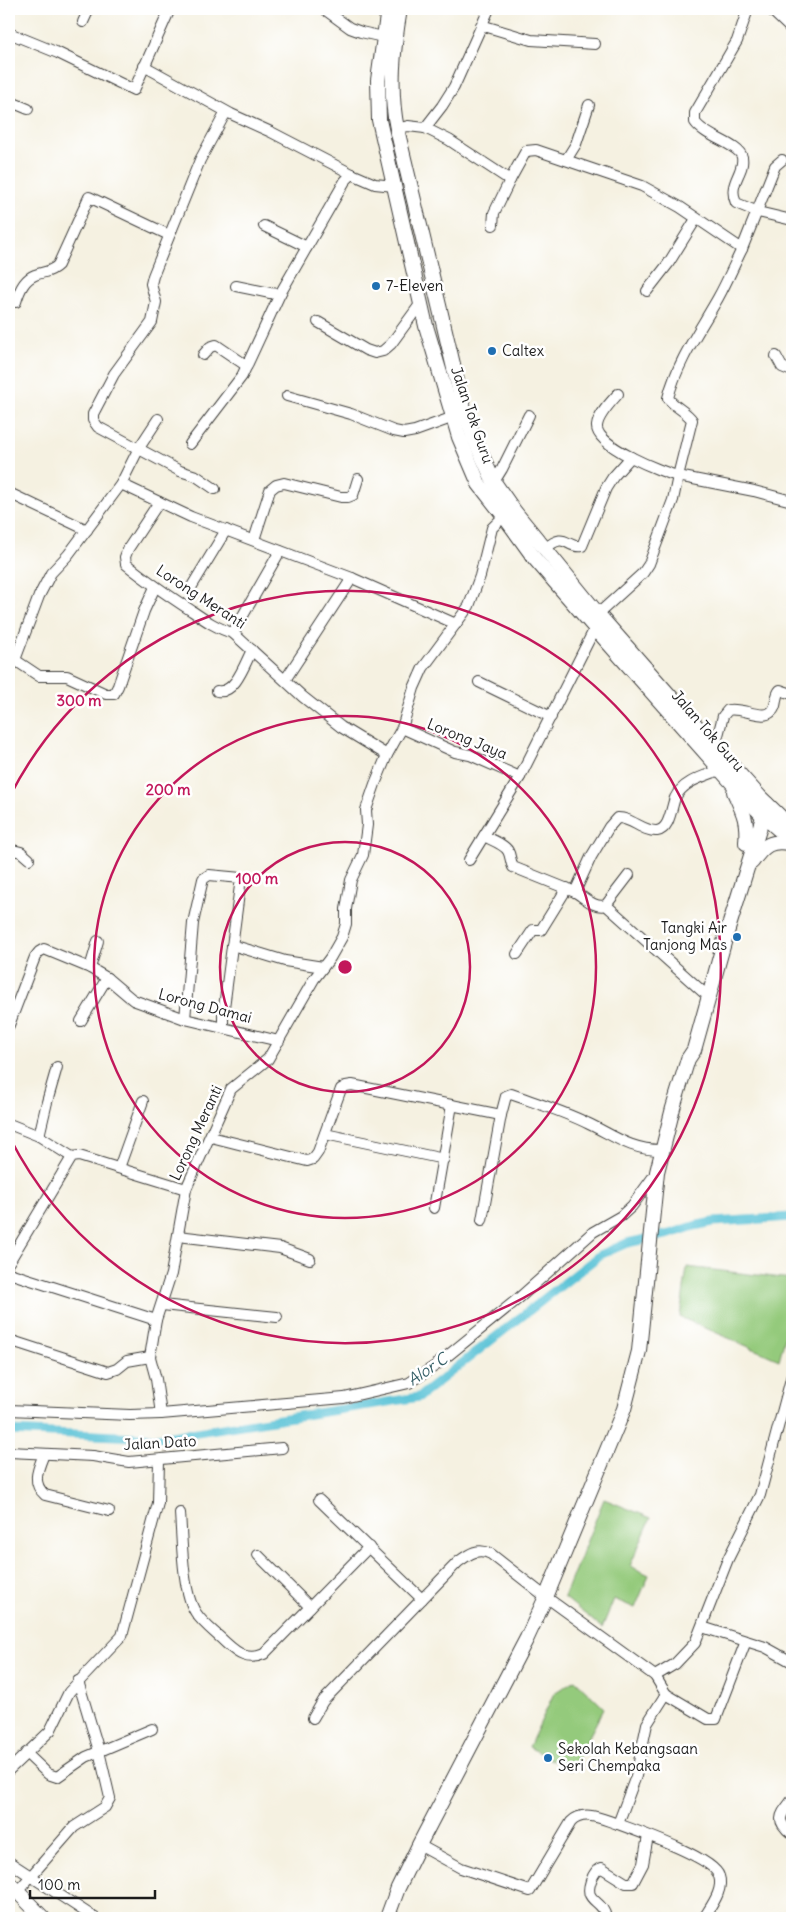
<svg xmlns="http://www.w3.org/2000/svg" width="801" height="1927" font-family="Delius,sans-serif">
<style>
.green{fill:#94ca7c;stroke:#58734c}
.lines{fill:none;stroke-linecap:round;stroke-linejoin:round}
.canal{stroke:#5bc3d7;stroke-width:9}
.minor-casing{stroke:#3d3c3a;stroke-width:12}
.major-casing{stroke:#3d3c3a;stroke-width:16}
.minor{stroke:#fff;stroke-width:10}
.major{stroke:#fff;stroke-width:14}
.ring{fill:none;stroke:#c2185b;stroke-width:2.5}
.poi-dot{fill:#1f6fb2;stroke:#fff;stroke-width:2}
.labels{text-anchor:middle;stroke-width:5;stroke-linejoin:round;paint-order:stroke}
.poi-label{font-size:15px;fill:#1c1c1c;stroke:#fff;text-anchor:start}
.street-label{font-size:15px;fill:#1c1c1c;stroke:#fff}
.water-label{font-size:16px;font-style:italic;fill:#355f67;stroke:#fff}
.centre{fill:#c2185b;stroke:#fff;stroke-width:2.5}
.ring-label{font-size:15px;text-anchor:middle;font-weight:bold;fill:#c2185b;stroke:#fff;stroke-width:5;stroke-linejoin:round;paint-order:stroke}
</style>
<rect width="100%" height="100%" fill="#fff"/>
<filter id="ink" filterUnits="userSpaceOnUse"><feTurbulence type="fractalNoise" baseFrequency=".02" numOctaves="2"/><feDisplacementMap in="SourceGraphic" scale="10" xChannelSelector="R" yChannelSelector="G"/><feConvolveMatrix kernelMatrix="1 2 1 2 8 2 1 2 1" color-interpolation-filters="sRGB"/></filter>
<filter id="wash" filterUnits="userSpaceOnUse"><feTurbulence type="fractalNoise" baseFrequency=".0096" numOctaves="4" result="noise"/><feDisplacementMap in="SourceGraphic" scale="20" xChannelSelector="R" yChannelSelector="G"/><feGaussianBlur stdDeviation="1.12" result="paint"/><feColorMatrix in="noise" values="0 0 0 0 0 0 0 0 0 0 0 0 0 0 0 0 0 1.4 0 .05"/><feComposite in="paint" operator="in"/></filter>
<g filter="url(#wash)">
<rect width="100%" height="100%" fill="#f5f1e1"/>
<g class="green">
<polygon points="687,1267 792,1279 792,1310 779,1360 680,1317"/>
<polygon points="604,1499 651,1518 630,1566 649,1575 635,1608 614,1599 602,1628 564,1597"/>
<polygon points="575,1680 604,1708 571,1771 529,1747 554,1693"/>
</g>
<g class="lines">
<polyline class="canal" points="9,1431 159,1438 419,1397 600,1255 627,1243 670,1234 694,1226 713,1222 792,1217"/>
</g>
</g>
<g filter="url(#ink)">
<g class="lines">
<defs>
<g id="minor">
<polyline points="324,9 350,28 361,32 383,37"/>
<path d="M748,9L737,41L695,113V122C705,137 739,144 742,157C745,173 727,183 736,203L758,212L792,220"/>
<polyline points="770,9 792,30"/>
<polyline points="83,22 89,9"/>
<polyline points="481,25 531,40 595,44"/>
<polyline points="9,33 58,53 134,90 170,9"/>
<polyline points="144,66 231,114 271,132 352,174 375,184 394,186"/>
<polyline points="9,101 28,109"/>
<polyline points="425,128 449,140 510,180 526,151 536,150 642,186 680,207 742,249 775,166 782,160"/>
<polyline points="397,129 408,126 425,128 442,106 454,87 489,9"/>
<polyline points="566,160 576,144 589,105"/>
<polyline points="493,225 494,213 510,180"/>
<polyline points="264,226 307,247"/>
<polyline points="236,286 270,293 280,294"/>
<polyline points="647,291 668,264 696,219"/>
<path d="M16,302C19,291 24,279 35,275C44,271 50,273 58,265L89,197L169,235"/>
<polyline points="318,322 366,350 375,353 383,351 391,344 421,303"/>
<polyline points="203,355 210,347 216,345 247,366"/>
<polyline points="776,356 782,367 792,371"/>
<path d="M618,394C611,402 598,415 597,426C595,446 662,472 678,476L692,420C686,411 674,407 668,398C677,362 700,330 718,298C727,282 734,265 742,249"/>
<polyline points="287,396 351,414 394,431 404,433 415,431 454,417"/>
<polyline points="190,444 242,376 280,294 345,181 352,174"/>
<polyline points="494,482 502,469 529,415"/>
<polyline points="121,484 191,517 352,578 456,624"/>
<polyline points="215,489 196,476 180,471 98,427 93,420 93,414 114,374 152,322 156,302 151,284 153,276 200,160 226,112"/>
<polyline points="9,493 87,530"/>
<path d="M159,502L128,549L125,557L126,564C147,581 169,596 192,611C205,620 218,629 233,633L303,697L341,727L387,755"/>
<polyline points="254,540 270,490 276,485 284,483 341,497 348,497 353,495 358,479"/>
<path d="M545,549C566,530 566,549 582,546L606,488L613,477L631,457"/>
<polyline points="192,586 226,530"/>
<polyline points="598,614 643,573 649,564 673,500 678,476 754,491 792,501"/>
<polyline points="233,633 280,551"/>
<polyline points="15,660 39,676 67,676 106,694 114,694 118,686 144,611 155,587"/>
<polyline points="9,668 15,660 39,596 51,573 68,555 121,484 139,448 158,419"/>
<polyline points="285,680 352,578"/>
<polyline points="479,682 551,717"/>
<path d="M217,691C235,695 245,663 252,650"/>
<polyline points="402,728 455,752 470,755 520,777"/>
<path d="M715,747L723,716L728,710C742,707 762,720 771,712C778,707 774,696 780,690L792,694"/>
<path d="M484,836C491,840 504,844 508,851C511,856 510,861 513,867L575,892"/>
<polyline points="9,849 21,852 29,859"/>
<polyline points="469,860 520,777 595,628"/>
<path d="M629,875L606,905C595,909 584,897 575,892L591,857L609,827L617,818C631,817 643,832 657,831C670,829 671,808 675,798C683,781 705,776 720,770"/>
<polyline points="606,905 703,992"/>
<polyline points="232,945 285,961 323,967"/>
<polyline points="517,954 533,930 541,930 567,888"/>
<polyline points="90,968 98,941"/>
<polyline points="185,1019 193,923 203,879 209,875 241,878 223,1015 223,1027"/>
<polyline points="81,1021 107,978"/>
<polyline points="9,1025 35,957 39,952 44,949 90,968 107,978 133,1000 185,1019 279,1041"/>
<polyline points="9,1124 39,1136 72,1157"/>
<polyline points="325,1134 444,1159"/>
<polyline points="39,1136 47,1102 57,1067"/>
<polyline points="211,1137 307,1161 313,1159 318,1152 341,1089 346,1086 352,1085 501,1115"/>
<polyline points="119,1168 143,1101"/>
<polyline points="434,1208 452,1105"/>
<path d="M482,1220L501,1115L506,1096L511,1094C536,1103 563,1111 587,1123C613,1135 630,1150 661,1150"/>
<polyline points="178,1236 280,1248 310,1259"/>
<polyline points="9,1262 72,1157 79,1156 186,1189"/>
<polyline points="9,1273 156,1320"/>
<polyline points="162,1305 277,1317"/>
<polyline points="9,1340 108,1372 117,1369 127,1361 150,1357"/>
<polyline points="9,1410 130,1415 161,1414 344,1398 409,1383 435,1366 519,1298 593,1232 621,1216 632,1206 656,1173"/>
<polyline points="161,1414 156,1379 150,1357 156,1320 171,1274 186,1189 231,1089 268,1059 314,979 330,958 342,937 346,924 346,909 351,880 363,855 367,825 366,810 375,784 387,755 402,728 414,688 423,668 469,606 480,576 492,528 504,516"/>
<polyline points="9,1452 93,1456 129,1462 282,1448"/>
<path d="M44,1454C38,1469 31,1483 45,1495L109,1511"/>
<polyline points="319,1500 422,1599"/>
<path d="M180,1513C182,1539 182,1592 196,1613C203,1624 217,1634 226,1643C238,1654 248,1661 264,1654L369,1547"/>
<polyline points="258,1555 310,1607"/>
<polyline points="702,1627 765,1647 792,1662"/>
<polyline points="655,1676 675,1664 695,1643 728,1559 760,1495 792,1375"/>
<polyline points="666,1694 708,1719 716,1719 746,1641"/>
<path d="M313,1718L323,1701L458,1562C469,1554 478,1547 491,1554L546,1597L655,1676L666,1694L647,1724L636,1776L618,1824C602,1819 584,1809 571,1822L530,1891L461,1868L419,1845"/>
<polyline points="26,1753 48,1774 57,1777 86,1757 152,1729"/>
<polyline points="9,1770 50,1731 69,1692 122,1636 158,1503 159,1460"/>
<path d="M792,1800C781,1815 774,1820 792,1834"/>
<path d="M618,1824C637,1831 714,1858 719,1876C724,1890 711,1906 704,1918"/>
<polyline points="9,1862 95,1918"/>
<polyline points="17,1892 74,1827 105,1807 110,1798 99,1751 78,1681"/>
<path d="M606,1918C603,1897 580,1904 593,1876C596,1871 597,1869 602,1868L626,1883H633L643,1864L648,1836"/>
</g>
<g id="major">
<polyline points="388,9 378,80 379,120 426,326 459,437 479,484 504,516 535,559 595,628 734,785 763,816 792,841"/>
<path d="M400,9C393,50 389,89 397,129L462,402L473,436L494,482L515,512L598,614L715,747L760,797L792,828"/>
<path d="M734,792C743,812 748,820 746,843"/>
<path d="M752,862C764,845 771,839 792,844"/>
<polyline points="9,1883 43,1918"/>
<polyline points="387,1918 398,1888 419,1845 527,1638 546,1597 624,1409 639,1351 657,1172 673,1108 688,1059 694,1050 725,939 767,804"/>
</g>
</defs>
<use href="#minor" class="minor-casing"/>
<use href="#major" class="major-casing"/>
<use href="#minor" class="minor"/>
<use href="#major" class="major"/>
</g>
</g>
<g class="ring">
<circle cx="345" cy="967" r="125"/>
<circle cx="345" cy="967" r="251"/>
<path d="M10 796A376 376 0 1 1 10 1138"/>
</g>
<g class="poi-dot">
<circle cx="376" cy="286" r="5"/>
<circle cx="492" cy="351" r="5"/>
<circle cx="737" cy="937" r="5"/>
<circle cx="548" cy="1758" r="5"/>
</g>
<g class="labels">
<g class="poi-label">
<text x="386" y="291">7-Eleven</text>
<text x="502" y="356">Caltex</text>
<text x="727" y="933" text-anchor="end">Tangki Air<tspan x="727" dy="17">Tanjong Mas</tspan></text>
<text x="558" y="1754">Sekolah Kebangsaan<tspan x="558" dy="17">Seri Chempaka</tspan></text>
</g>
<g class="street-label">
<text transform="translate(472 415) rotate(71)" y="5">Jalan Tok Guru</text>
<text transform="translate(201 597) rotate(33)" y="5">Lorong Meranti</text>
<text transform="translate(708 731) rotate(49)" y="5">Jalan Tok Guru</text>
<text transform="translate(467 739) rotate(22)" y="5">Lorong Jaya</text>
<text transform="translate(205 1006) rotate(15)" y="5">Lorong Damai</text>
<text transform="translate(196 1133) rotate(-65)" y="5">Lorong Meranti</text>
<text transform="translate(160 1443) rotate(-3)" y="5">Jalan Dato</text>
</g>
<g class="water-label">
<text transform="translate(427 1369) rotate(-34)" y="6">Alor C</text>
</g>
</g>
<circle cx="345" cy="967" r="8" class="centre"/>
<g class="ring-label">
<text x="79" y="706">300 m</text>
<text x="168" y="795">200 m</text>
<text x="257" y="884">100 m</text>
</g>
<rect width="801" height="1927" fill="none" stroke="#fff" stroke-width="30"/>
<path d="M30 1890v8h125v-8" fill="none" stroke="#1c1c1c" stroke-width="2.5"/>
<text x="38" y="1890" font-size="15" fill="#1c1c1c" stroke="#ffffff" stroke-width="4" paint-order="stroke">100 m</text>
</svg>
